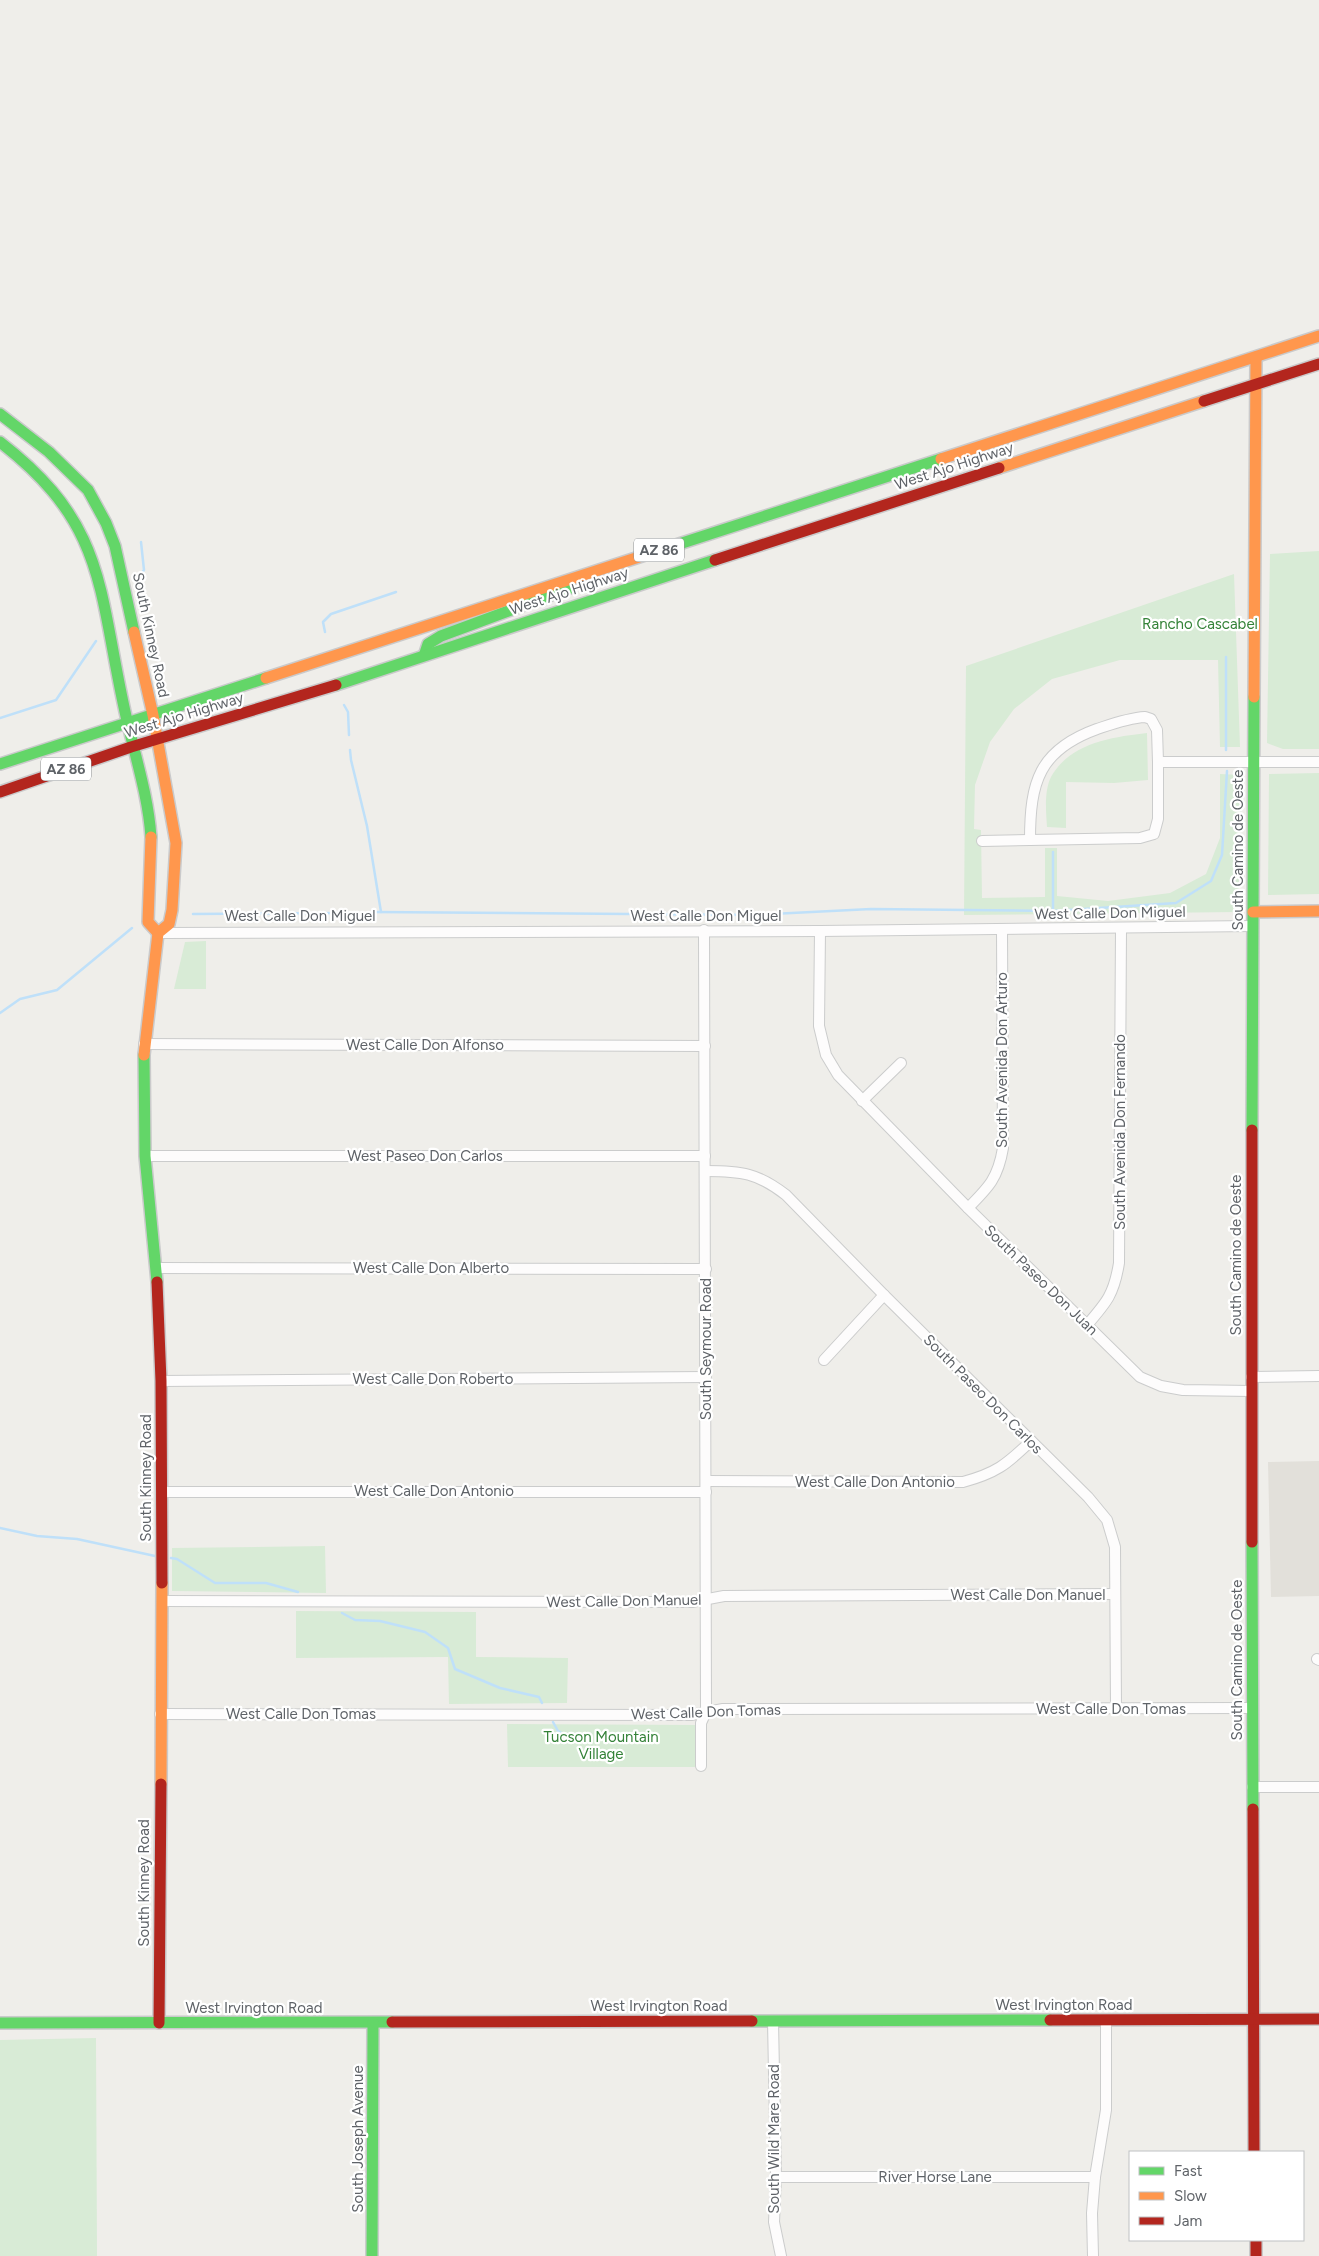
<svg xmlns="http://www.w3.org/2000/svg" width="1319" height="2256" font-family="Figtree,sans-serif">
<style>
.education{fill:#e2e0da}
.green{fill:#d8ebd6}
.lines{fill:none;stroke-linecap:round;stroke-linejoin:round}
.stream{stroke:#bfe0f9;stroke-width:2.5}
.street-casing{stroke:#cbcccc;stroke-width:12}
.fast-casing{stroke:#cacacb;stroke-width:14}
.slow-casing{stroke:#cacacb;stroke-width:14}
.jam-casing{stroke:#cacacb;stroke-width:14}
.street{stroke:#fdfcfc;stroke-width:10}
.fast{stroke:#63d668;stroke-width:11}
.slow{stroke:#ff974d;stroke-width:11}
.jam{stroke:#b3261e;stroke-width:11}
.labels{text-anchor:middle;stroke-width:4.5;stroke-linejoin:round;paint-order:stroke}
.shield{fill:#fff;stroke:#8f9295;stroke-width:1}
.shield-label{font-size:14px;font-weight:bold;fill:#5f6368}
.street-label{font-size:15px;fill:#5f6368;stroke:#fff}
.park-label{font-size:15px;fill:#348238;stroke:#fff}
</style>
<rect width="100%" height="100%" fill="#efeeea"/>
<polygon class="education" points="1319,1461 1319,1596 1271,1597 1268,1462"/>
<g class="green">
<polygon points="1319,551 1319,749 1283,749 1267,743 1270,554"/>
<polygon points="1234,574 1240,747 1220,747 1218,660 1120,660 1052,679 1014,709 990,742 975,785 974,829 981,830 982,898 1045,897 1045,848 1057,848 1057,896 1108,901 1170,893 1206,874 1220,838 1220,774 1242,775 1238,912 964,915 966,666"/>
<path d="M1147,733L1148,780L1114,783L1066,782V828L1047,827C1046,811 1044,791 1051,777C1070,743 1112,737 1147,733Z"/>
<polygon points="1319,773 1319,894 1268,895 1269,774"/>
<polygon points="206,941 206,989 174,989 185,942"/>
<polygon points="325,1546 326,1593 172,1591 172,1548"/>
<polygon points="296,1611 476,1612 476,1657 568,1658 567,1703 449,1704 448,1657 296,1658"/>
<polygon points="507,1724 695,1725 695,1767 508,1767"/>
<polygon points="96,2038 97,2256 0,2256 0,2040"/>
</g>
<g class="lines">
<g class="stream">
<polyline points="137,579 144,570 141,542"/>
<polyline points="325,632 323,622 331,614 396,592"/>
<polyline points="344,705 348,712 349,735"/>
<polyline points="0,718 56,700 96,641"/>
<polyline points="350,750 351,760 367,826 381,912"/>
<polyline points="1226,750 1226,657"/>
<polyline points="1053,852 1053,911"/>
<polyline points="374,912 752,915 871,909 1053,911 1176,903 1211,881 1222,855 1227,771"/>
<polyline points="193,914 351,913"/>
<polyline points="0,1013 20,999 57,990 132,928"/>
<polyline points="0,1528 37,1536 77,1539 155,1556"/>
<polyline points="171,1558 177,1559 215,1583 266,1583 298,1592"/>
<polyline points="342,1613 355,1620 380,1621 425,1632 448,1648 455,1669 500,1688 539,1697 542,1703"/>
<polyline points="553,1722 558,1731 578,1742"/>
</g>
<defs>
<g id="street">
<path d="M1030,840C1030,782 1039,750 1097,729C1112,724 1128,718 1145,717L1151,719L1157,730L1158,762"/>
<polyline points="982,841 1140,838 1154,834 1158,819 1158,762 1319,762"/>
<polyline points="820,931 819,1026 826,1055 838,1075 968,1208 1140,1377 1161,1386 1183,1390 1251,1391"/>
<polyline points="159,933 820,931 1252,926"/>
<polyline points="144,1044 705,1046"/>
<polyline points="862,1101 901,1063"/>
<polyline points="145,1156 705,1156"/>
<path d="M706,1171C741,1171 758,1173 786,1195L884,1295L1088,1497L1107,1520L1115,1547L1116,1709"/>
<path d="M968,1208C989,1187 998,1178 1003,1148L1002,929"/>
<polyline points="156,1268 706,1269"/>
<path d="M1087,1325C1107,1302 1114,1294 1119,1263L1121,929"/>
<polyline points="824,1360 884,1295"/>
<polyline points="1251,1377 1319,1376"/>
<polyline points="161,1381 706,1377"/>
<path d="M706,1481L963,1482C996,1473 1006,1465 1031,1441"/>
<polyline points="161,1492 706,1492"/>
<polyline points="162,1601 692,1602 724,1596 1115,1594"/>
<polyline points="1317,1659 1319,1660"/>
<polyline points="160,1714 691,1715 723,1709 1252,1708"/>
<polyline points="701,1766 701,1723 706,1712 704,930"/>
<polyline points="1252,1787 1319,1787"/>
<polyline points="773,2021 776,2177 774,2222 781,2256"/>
<polyline points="776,2177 1095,2177"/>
<polyline points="1093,2256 1092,2213 1095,2177 1106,2110 1106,2020"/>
</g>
<g id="fast">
<polyline points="0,414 49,452 88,490 106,523 115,546 134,632"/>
<path d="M0,442C106,524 98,588 124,707C133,750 148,793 151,837"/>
<polyline points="676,545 941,459"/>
<polyline points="425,653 428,644 441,636 570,588"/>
<polyline points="336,685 715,560"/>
<polyline points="0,764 266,678"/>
<polyline points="144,1055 145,1156 157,1282"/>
<polyline points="1252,1130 1254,697"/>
<polyline points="1252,1542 1253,1809"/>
<polyline points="752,2021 1050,2020"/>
<polyline points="0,2023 392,2022"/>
<polyline points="372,2256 373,2023"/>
</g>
<g id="slow">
<polyline points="941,459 1319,336"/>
<polyline points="999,468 1204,401"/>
<polyline points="134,632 153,715 176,843 172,910 169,924 158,933 144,1055"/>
<polyline points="266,678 676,545"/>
<polyline points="1254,697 1256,357"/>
<polyline points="151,837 148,922 158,933"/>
<polyline points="1253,912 1319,911"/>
<polyline points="161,1784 162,1583"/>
</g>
<g id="jam">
<polyline points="1204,401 1319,364"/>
<polyline points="715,560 999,468"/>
<polyline points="0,792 131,747 336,685"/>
<polyline points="157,1282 161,1381 162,1583"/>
<polyline points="1252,1542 1252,1130"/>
<polyline points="1253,1809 1254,2152"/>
<polyline points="1050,2020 1319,2019"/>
<polyline points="392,2022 752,2021"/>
<polyline points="159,2023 161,1784"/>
<polyline points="1256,2240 1256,2256"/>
</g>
</defs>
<use href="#street" class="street-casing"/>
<use href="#fast" class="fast-casing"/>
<use href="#slow" class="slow-casing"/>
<use href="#jam" class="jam-casing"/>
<use href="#street" class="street"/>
<use href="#fast" class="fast"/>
<use href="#slow" class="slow"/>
<use href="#jam" class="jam"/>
</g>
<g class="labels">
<g class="shield">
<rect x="634" y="538.5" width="50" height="23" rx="4"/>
<rect x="41" y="757.5" width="50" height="23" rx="4"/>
</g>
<g class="shield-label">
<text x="659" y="555">AZ 86</text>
<text x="66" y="774">AZ 86</text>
</g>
<g class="street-label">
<text transform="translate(954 466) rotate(-18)" y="5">West Ajo Highway</text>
<text transform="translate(569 591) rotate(-18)" y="5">West Ajo Highway</text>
<text transform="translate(151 635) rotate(78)" y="5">South Kinney Road</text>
<text transform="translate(184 715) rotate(-17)" y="5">West Ajo Highway</text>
<text transform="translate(1238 850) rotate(-90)" y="5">South Camino de Oeste</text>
<text transform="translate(1110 913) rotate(-1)" y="5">West Calle Don Miguel</text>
<text x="300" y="921">West Calle Don Miguel</text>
<text x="706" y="921">West Calle Don Miguel</text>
<text x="425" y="1050">West Calle Don Alfonso</text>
<text transform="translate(1002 1060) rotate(-90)" y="5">South Avenida Don Arturo</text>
<text transform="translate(1120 1132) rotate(-90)" y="5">South Avenida Don Fernando</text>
<text x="425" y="1161">West Paseo Don Carlos</text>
<text transform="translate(1236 1255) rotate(-90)" y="5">South Camino de Oeste</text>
<text x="431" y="1273">West Calle Don Alberto</text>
<text transform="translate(1041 1280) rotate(44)" y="5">South Paseo Don Juan</text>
<text transform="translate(706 1349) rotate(-90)" y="5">South Seymour Road</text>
<text x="433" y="1384">West Calle Don Roberto</text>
<text transform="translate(983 1394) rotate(45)" y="5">South Paseo Don Carlos</text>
<text transform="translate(146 1478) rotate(-90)" y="5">South Kinney Road</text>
<text x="875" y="1487">West Calle Don Antonio</text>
<text x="434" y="1496">West Calle Don Antonio</text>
<text x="1028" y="1600">West Calle Don Manuel</text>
<text transform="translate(624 1601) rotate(-1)" y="5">West Calle Don Manuel</text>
<text transform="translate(1237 1660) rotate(-90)" y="5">South Camino de Oeste</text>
<text x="1111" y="1714">West Calle Don Tomas</text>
<text transform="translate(706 1712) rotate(-2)" y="5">West Calle Don Tomas</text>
<text x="301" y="1719">West Calle Don Tomas</text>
<text transform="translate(144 1883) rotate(-90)" y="5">South Kinney Road</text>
<text x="1064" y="2010">West Irvington Road</text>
<text x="659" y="2011">West Irvington Road</text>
<text x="254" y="2013">West Irvington Road</text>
<text transform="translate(358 2139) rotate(-90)" y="5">South Joseph Avenue</text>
<text transform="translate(774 2139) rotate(-90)" y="5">South Wild Mare Road</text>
<text x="935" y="2182">River Horse Lane</text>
</g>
<g class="park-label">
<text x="1200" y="629">Rancho Cascabel</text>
<text x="601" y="1742">Tucson Mountain<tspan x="601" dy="17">Village</tspan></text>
</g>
</g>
<rect x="1129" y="2151" width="175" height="90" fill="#ffffff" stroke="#bfc1c3"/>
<rect x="1139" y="2167" width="25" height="8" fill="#63d668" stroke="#bfc1c3"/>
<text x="1174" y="2176" font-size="15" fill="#5f6368">Fast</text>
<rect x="1139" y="2192" width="25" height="8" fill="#ff974d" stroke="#bfc1c3"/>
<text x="1174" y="2201" font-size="15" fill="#5f6368">Slow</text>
<rect x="1139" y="2217" width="25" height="8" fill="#b3261e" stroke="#bfc1c3"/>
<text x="1174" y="2226" font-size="15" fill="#5f6368">Jam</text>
</svg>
